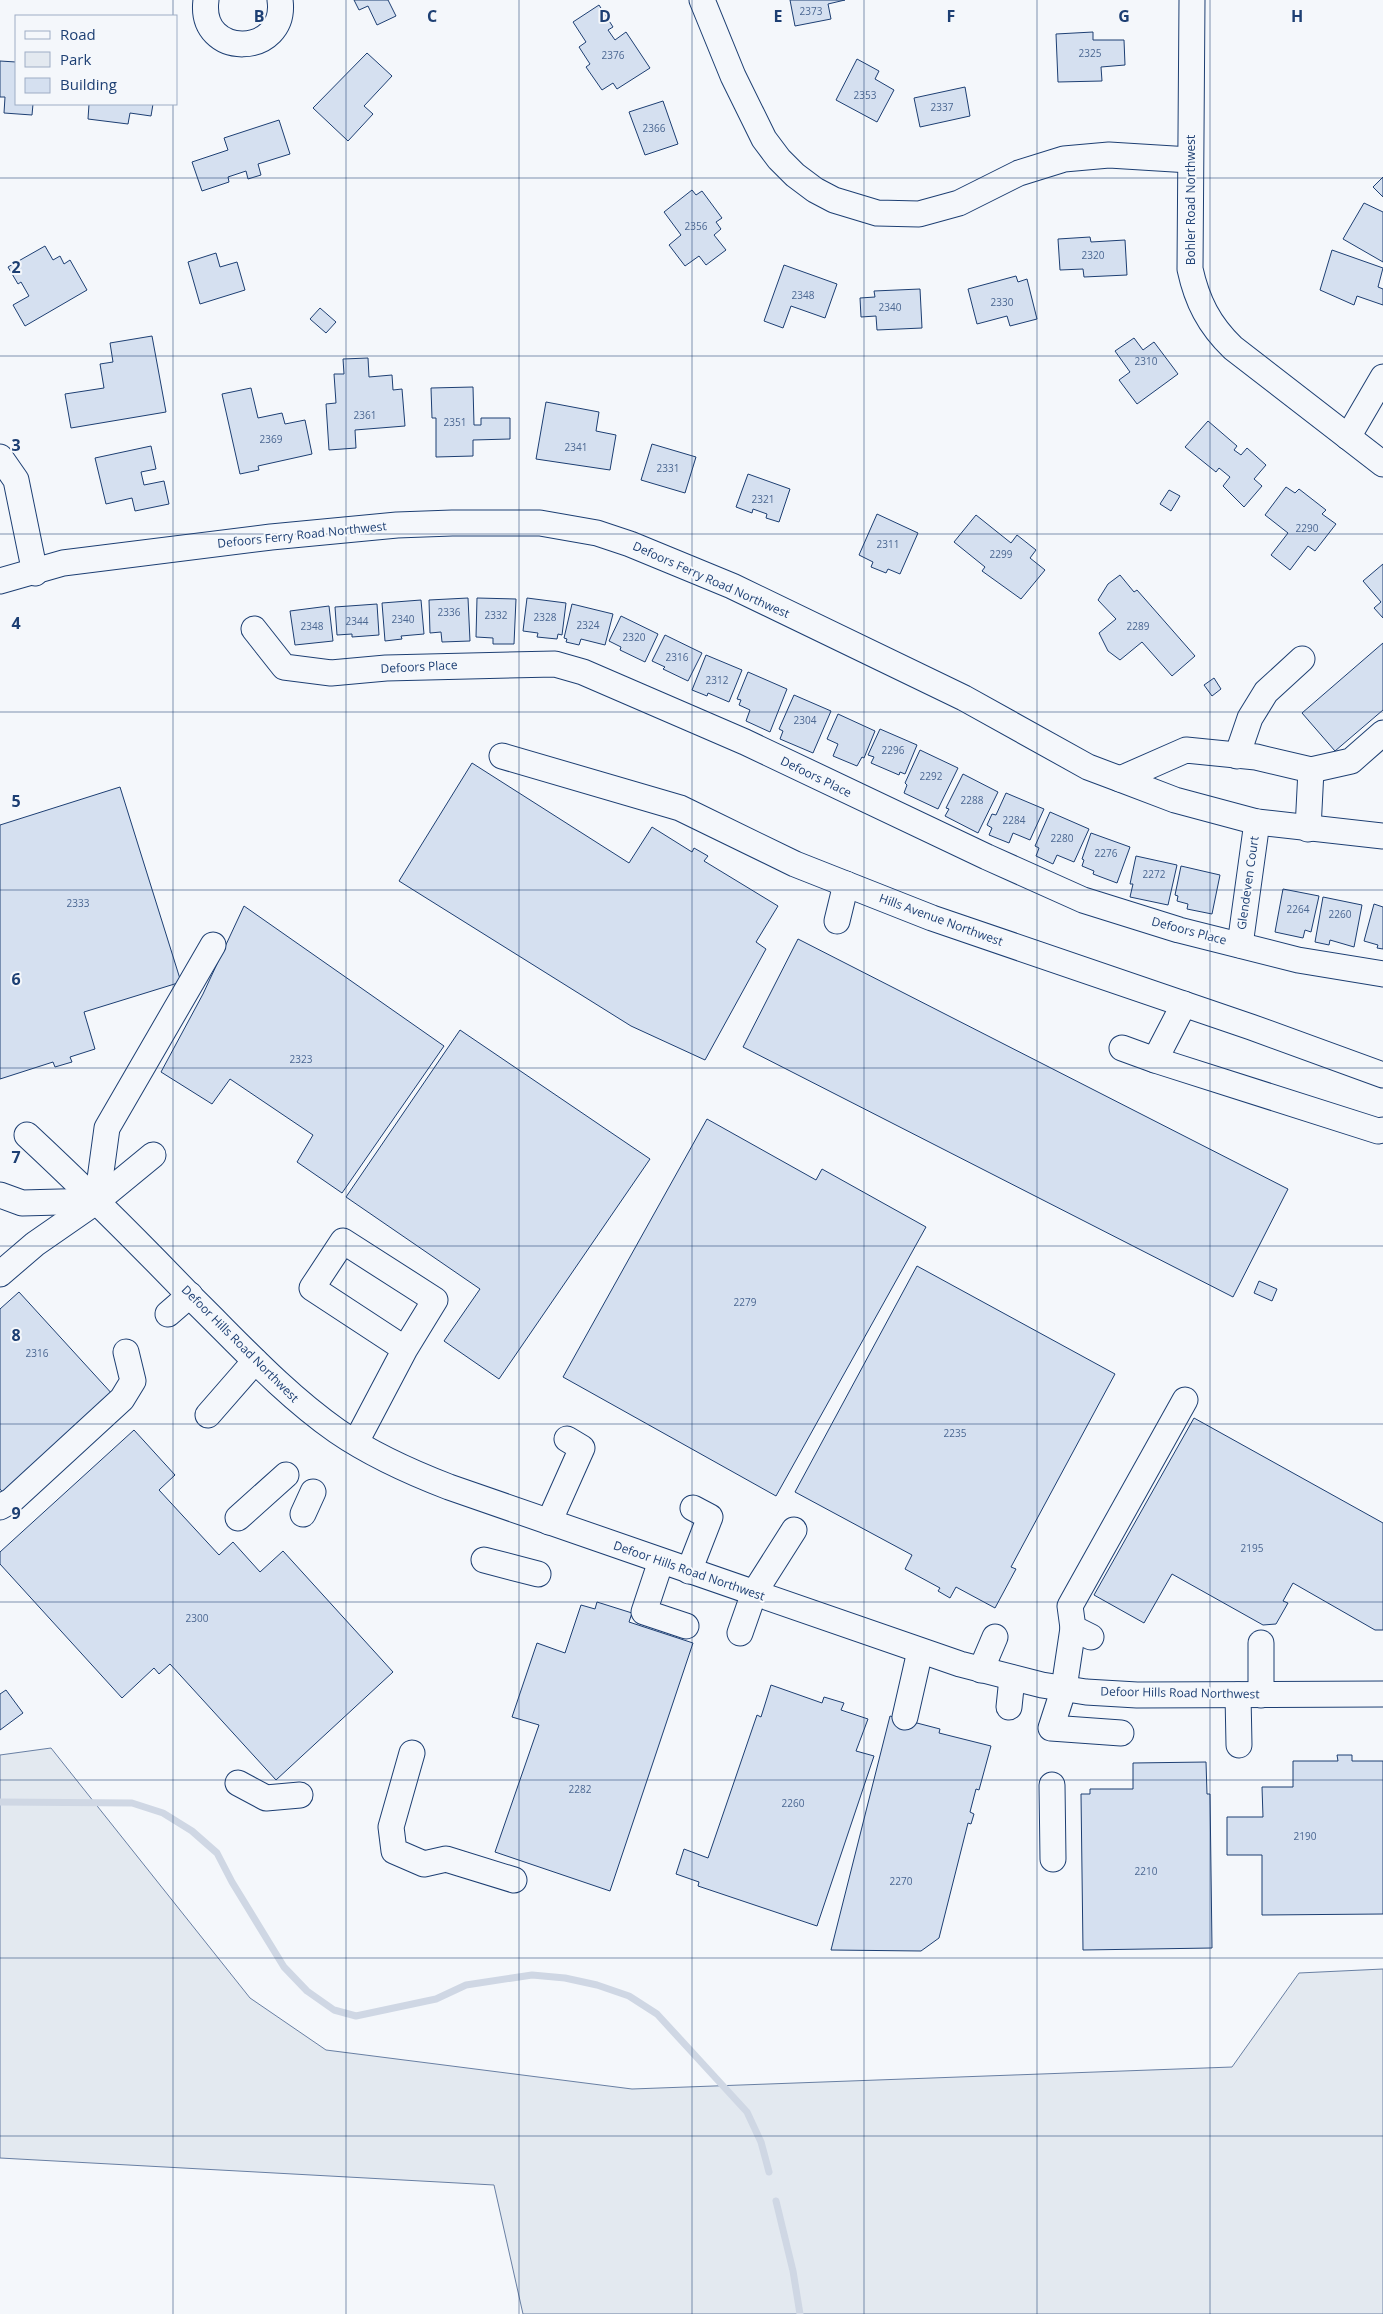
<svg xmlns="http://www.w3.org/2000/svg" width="1383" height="2314" font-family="'Open Sans',sans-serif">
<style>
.green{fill:#e3e9f0;stroke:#687fa3}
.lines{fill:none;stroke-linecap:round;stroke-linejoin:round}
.stream{stroke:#cfd7e4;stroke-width:7}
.building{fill:#d5e0f0;stroke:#1d3f73}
.minor-casing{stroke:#1d3f73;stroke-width:27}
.minor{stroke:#f4f7fb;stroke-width:25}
.grid{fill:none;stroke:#1d3f73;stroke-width:1;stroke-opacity:0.55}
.labels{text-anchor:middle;stroke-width:4;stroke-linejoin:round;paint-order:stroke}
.number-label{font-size:10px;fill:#4b6792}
.street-label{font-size:12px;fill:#1d3f73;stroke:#f4f7fb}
.grid-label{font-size:16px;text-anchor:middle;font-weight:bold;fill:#1d3f73;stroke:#f4f7fb;stroke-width:4;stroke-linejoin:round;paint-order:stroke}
</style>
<rect width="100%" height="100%" fill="#f4f7fb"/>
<polygon class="green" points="51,1748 250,1998 326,2050 632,2089 1232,2067 1299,1973 1383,1969 1383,2314 523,2314 494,2185 0,2158 0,1755"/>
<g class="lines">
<g class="stream">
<polyline points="0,1802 132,1803 163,1813 192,1831 217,1853 232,1882 284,1967 307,1991 334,2010 356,2016 436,1999 466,1985 532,1975 565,1978 597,1985 629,1996 657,2014 747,2112 761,2142 769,2172"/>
<polyline points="776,2201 793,2271 800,2314"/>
</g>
</g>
<g class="building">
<polygon points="354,0 388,0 396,16 377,25 368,6 359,10"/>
<polygon points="790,0 845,0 828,4 831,19 795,26"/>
<polygon points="599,5 613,27 608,30 615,40 626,32 650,68 617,89 613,83 602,90 586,67 590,64 579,47 586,42 573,22"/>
<polygon points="1093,32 1093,40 1124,40 1125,65 1101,67 1102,81 1058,82 1056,34"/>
<polygon points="367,53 392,76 364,106 373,114 348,141 313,108"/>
<polygon points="857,59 879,71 875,79 894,90 877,122 836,100"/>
<polygon points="0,61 16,62 16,104 33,104 32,115 4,113 5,97 0,97"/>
<polygon points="965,87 970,116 920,127 914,98"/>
<polygon points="663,101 678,144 645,155 629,112"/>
<polygon points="89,104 153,104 151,116 130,113 128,124 88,119"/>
<polygon points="279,120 290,154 258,164 261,175 248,179 246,171 228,177 229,182 202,191 192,162 228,150 224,138"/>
<polygon points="1383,177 1383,197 1373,187"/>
<polygon points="692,190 696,195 702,191 722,218 716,222 721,229 714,235 726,250 706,265 699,256 685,266 669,245 681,235 664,212"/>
<polygon points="1364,203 1383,212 1383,262 1343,239"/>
<polygon points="1090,237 1091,242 1125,240 1127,275 1084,277 1083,269 1060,270 1058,239"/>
<polygon points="45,246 53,260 60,256 64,264 70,260 87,290 25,326 13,305 29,296 21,282 18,284 8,267"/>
<polygon points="1332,250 1383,268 1378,287 1383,289 1383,305 1357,296 1354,305 1320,290"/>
<polygon points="216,253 220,267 237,262 245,290 200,304 188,262"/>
<polygon points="784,265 837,284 825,318 791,306 783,328 764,321"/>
<polygon points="1016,276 1018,282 1027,279 1037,319 1010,326 1007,316 977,324 968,289"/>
<polygon points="920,289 922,328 877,330 876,316 861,317 860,298 875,297 874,291"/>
<polygon points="320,308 336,322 326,333 310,319"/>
<polygon points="152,336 166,412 71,428 65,394 104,388 100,364 113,362 110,343"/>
<polygon points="1134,338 1143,350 1154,342 1178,374 1137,404 1119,380 1130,372 1115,351"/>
<polygon points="368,358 369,377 392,375 393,390 402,389 405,426 355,430 356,448 329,450 326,404 336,403 334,374 344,374 343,359"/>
<polygon points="473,387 474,425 481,425 481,418 510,418 510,439 473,440 473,456 436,457 436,418 432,418 431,388"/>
<polygon points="251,388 258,418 282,413 285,424 305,420 312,454 258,466 259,470 240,474 222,394"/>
<polygon points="546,402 599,412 596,431 616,435 610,470 536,459"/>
<polygon points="1208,421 1237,446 1234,450 1241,455 1247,448 1266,465 1254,479 1262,486 1244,507 1223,486 1230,477 1219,468 1216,472 1185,447"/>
<polygon points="652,444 696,457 685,493 641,480"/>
<polygon points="151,446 156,469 141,472 144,485 164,481 169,504 135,511 132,498 106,504 95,458"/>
<polygon points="748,474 790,489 779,522 766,518 767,514 753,509 752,513 736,507"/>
<polygon points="1286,487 1295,493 1299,489 1326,510 1322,514 1336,524 1315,551 1308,546 1290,570 1271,555 1288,533 1265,515"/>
<polygon points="1169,490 1180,496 1171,511 1160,504"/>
<polygon points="877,514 918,533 900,574 888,569 886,573 871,567 873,562 859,555"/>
<polygon points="976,515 1011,543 1017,535 1036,550 1030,558 1045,570 1021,599 982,571 985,567 954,542"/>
<polygon points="1383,564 1383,618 1374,608 1381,602 1363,581"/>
<polygon points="1120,575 1134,592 1137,590 1195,656 1172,676 1142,642 1120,660 1108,651 1099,633 1116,619 1098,600 1108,584"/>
<polygon points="468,598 470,641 442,642 441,632 430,633 429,600"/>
<polygon points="477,598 516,599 514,644 493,644 493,638 476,637"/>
<polygon points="527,598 566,603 562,635 558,634 557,639 537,637 538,633 523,631"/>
<polygon points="421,600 424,634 401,636 402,639 385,641 382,603"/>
<polygon points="377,604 379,635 352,637 352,634 337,635 335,607"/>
<polygon points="572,604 613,614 605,645 581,639 579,645 566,642 567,639 564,638"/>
<polygon points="329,606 333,641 295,645 290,611"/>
<polygon points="621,616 658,634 645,662 620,650 621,647 609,641"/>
<polygon points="665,635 702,653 688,681 663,669 665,667 652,661"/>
<polygon points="1383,643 1383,710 1335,751 1302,713"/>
<polygon points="706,655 742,670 729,702 708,693 707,696 692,690"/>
<polygon points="748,672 787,689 770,732 746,721 750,710 739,705 741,700 737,699"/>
<polygon points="1214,678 1221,689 1212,696 1204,685"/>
<polygon points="794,695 831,711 813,753 780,739 783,731 779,729"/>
<polygon points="838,714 875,731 864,758 862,757 857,766 833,756 838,744 827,739"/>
<polygon points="880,729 917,745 905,774 900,772 899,775 871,763 874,757 868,755"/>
<polygon points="920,750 958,768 938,809 904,793 907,785 905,783"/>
<polygon points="472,763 629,863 652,827 692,852 694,848 708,856 704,861 778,906 756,942 766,949 705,1060 631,1026 399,881"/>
<polygon points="963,774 998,792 978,833 945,816 949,809 946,808"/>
<polygon points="120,787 181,982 84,1012 95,1049 70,1057 72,1062 55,1067 53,1062 0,1079 0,825"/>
<polygon points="1006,793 1044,809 1030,840 1013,833 1009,843 989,835 992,828 987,825 992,814 996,815"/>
<polygon points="1050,812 1089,829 1074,862 1057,855 1053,864 1036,856 1039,848 1035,846"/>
<polygon points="1091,833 1130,847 1117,883 1093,874 1094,871 1082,866 1084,860 1082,859"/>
<polygon points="1136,856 1177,865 1168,905 1130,897 1133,884 1130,884"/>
<polygon points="1181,866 1220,875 1212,914 1187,909 1188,904 1177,901 1178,896 1175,895"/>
<polygon points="1283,889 1319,896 1311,932 1305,930 1303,938 1275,932"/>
<polygon points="1323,897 1362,905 1354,947 1330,940 1329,945 1315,942"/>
<polygon points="1374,904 1383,907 1383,949 1377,948 1378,945 1364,941"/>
<polygon points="244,906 444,1046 342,1193 297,1162 313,1135 230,1079 212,1104 161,1072 203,994"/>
<polygon points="798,939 1288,1189 1233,1297 743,1047"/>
<polygon points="460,1030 650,1159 499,1379 444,1341 480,1289 346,1197"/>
<polygon points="707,1119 816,1180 822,1169 926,1227 776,1496 563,1377"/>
<polygon points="917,1266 1115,1374 1011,1567 1016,1569 995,1608 956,1587 950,1598 938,1591 940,1588 905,1569 912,1555 795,1492"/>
<polygon points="1259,1281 1277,1289 1272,1301 1254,1293"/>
<polygon points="19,1292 114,1396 5,1495 0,1489 0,1309"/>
<polygon points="1194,1418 1383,1523 1383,1630 1375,1630 1293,1583 1283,1601 1288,1603 1276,1624 1263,1625 1172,1574 1144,1623 1094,1595"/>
<polygon points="134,1430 175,1475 159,1490 219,1555 233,1542 260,1572 283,1551 393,1672 276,1780 170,1664 159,1674 154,1668 122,1698 0,1564 0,1552"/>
<polygon points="597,1602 632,1613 629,1622 693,1643 610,1891 495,1852 539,1725 512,1717 537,1643 565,1653 581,1605 595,1609"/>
<polygon points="771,1685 822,1703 824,1697 844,1703 841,1710 868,1719 856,1751 874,1756 817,1926 698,1886 699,1882 676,1874 684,1849 708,1858 757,1715 761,1717"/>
<polygon points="6,1690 23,1713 0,1730 0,1694"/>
<polygon points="890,1716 940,1729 939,1733 991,1746 979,1790 976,1789 970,1812 974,1814 971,1824 968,1823 939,1938 921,1951 831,1950"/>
<polygon points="1337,1755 1352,1755 1352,1761 1383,1761 1383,1914 1262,1915 1262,1855 1227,1855 1227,1817 1263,1817 1262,1787 1293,1787 1293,1761 1338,1761"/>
<polygon points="1206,1762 1207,1794 1210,1794 1212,1948 1083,1950 1081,1794 1090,1794 1090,1789 1133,1789 1133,1763"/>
</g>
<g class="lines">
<defs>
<g id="minor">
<path d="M206,0C198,60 288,57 280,0"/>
<polyline points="702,0 733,76 764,139 779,159 795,175 815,190 834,200 877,213 919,214 959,203 1019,173 1064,159 1109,155 1190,160"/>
<path d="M1192,0L1190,269C1197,301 1209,325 1233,348L1383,464"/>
<polyline points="1348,437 1383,377"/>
<polyline points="0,457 16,480 35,573"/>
<polyline points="0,581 63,563 271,537 397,525 452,523 540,523 597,533 630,544 732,586 964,698 1088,767 1120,779 1175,800 1257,822 1383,836"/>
<polyline points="254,629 284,667 331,673 386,668 555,664 583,672 745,742 987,857 1083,900 1179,930 1298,960 1383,974"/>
<polyline points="502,756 680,808 795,864 932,918 1251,1027 1383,1075"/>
<polyline points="1237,756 1250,718 1266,692 1302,659"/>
<polyline points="1120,779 1186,750 1256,757 1311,770 1351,761 1383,733"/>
<polyline points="1308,829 1311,770"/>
<polyline points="837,921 846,884"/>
<polyline points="1240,945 1257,822"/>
<polyline points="1122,1048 1155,1060 1378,1131 1383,1130"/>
<polyline points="1155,1060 1184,1004"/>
<path d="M27,1135C84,1188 138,1242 192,1298C239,1344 283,1393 337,1431C372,1455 410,1472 449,1487L960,1664L1042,1685L1086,1692L1137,1695L1383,1694"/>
<polyline points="0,1195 22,1203 97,1201"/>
<polyline points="97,1201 107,1128 213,945"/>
<polyline points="0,1274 35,1244 97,1201 153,1155"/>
<polyline points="168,1314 190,1295"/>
<polyline points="208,1415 255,1361"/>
<polyline points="356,1442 405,1349 435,1300 343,1241 312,1288 405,1349"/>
<polyline points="0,1507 11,1501 122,1399 133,1381 126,1352"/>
<polyline points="303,1514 313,1492"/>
<polyline points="238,1518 286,1475"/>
<polyline points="549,1522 582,1448 567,1439"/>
<polyline points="484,1560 538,1574"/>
<polyline points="661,1561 644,1612 686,1626"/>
<polyline points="689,1571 710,1517 693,1508"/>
<polyline points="1073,1628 1064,1688 1051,1728 1121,1733"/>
<polyline points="740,1633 754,1593 794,1530"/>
<polyline points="1091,1637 1073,1628 1070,1606 1185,1400"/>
<polyline points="981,1670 995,1637"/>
<polyline points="1238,1695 1239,1745"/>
<polyline points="1261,1695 1261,1643"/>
<polyline points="1009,1707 1012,1678"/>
<polyline points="905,1717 920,1651"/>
<polyline points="412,1753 391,1827 394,1851 424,1864 446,1859 514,1880"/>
<polyline points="238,1783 266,1798 300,1795"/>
<polyline points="1052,1785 1053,1859"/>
</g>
</defs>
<use href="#minor" class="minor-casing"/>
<use href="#minor" class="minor"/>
</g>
<path class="grid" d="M173,0V16M346,0V2314M519,0V2314M692,0V2314M864,0V2314M1037,0V2314M1210,0V2314M173,104V2314M0,178H1383M0,356H1383M0,534H1383M0,712H1383M0,890H1383M0,1068H1383M0,1246H1383M0,1424H1383M0,1602H1383M0,1780H1383M0,1958H1383M0,2136H1383"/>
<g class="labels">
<g class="number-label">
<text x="811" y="15">2373</text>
<text x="1090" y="57">2325</text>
<text x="613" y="59">2376</text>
<text x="865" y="99">2353</text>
<text x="942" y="111">2337</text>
<text x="654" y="132">2366</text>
<text x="696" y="230">2356</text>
<text x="1093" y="259">2320</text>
<text x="803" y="299">2348</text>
<text x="1002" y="306">2330</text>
<text x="890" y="311">2340</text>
<text x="1146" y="365">2310</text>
<text x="365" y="419">2361</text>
<text x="455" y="426">2351</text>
<text x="271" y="443">2369</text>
<text x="576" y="451">2341</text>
<text x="668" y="472">2331</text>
<text x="763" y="503">2321</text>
<text x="1307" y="532">2290</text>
<text x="888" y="548">2311</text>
<text x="1001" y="558">2299</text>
<text x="449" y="616">2336</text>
<text x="496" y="619">2332</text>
<text x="545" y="621">2328</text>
<text x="403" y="623">2340</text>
<text x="357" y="625">2344</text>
<text x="588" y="629">2324</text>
<text x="312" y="630">2348</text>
<text x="1138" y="630">2289</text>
<text x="634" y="641">2320</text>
<text x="677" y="661">2316</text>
<text x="717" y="684">2312</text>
<text x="805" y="724">2304</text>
<text x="893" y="754">2296</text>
<text x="931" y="780">2292</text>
<text x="972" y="804">2288</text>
<text x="1014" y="824">2284</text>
<text x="1062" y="842">2280</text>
<text x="1106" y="857">2276</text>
<text x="1154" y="878">2272</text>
<text x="78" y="907">2333</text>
<text x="1298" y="913">2264</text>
<text x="1340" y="918">2260</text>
<text x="301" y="1063">2323</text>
<text x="745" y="1306">2279</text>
<text x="37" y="1357">2316</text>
<text x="955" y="1437">2235</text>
<text x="1252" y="1552">2195</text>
<text x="197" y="1622">2300</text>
<text x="580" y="1793">2282</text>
<text x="793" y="1807">2260</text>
<text x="1305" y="1840">2190</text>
<text x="1146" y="1875">2210</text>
<text x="901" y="1885">2270</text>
</g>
<g class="street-label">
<text transform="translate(1191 200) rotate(-90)" y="4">Bohler Road Northwest</text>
<text transform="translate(302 535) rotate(-6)" y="4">Defoors Ferry Road Northwest</text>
<text transform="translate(711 580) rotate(24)" y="4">Defoors Ferry Road Northwest</text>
<text transform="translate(419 667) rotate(-3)" y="4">Defoors Place</text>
<text transform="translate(816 777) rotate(26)" y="4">Defoors Place</text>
<text transform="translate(1248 883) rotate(-82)" y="4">Glendeven Court</text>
<text transform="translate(941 920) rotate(20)" y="4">Hills Avenue Northwest</text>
<text transform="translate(1189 931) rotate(15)" y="4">Defoors Place</text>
<text transform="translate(240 1344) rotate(45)" y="4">Defoor Hills Road Northwest</text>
<text transform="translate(689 1571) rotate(19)" y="4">Defoor Hills Road Northwest</text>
<text transform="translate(1180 1693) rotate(1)" y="4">Defoor Hills Road Northwest</text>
</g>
</g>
<g class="grid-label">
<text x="259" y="22">B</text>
<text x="432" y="22">C</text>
<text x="605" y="22">D</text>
<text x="778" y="22">E</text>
<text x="951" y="22">F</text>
<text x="1124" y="22">G</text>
<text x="1297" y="22">H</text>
<text x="16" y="273">2</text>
<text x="16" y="451">3</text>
<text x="16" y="629">4</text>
<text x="16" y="807">5</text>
<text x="16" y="985">6</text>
<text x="16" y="1163">7</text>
<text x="16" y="1341">8</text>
<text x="16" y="1519">9</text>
</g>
<rect x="15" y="15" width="162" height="90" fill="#f4f7fb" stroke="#9eadc5"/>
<rect x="25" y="31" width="25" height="8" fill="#f4f7fb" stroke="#9eadc5"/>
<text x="60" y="40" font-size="15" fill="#1d3f73">Road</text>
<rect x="25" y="52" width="25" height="15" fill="#e3e9f0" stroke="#9eadc5"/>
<text x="60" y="65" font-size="15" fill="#1d3f73">Park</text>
<rect x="25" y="78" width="25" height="15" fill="#d5e0f0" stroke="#9eadc5"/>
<text x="60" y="90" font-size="15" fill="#1d3f73">Building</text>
</svg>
